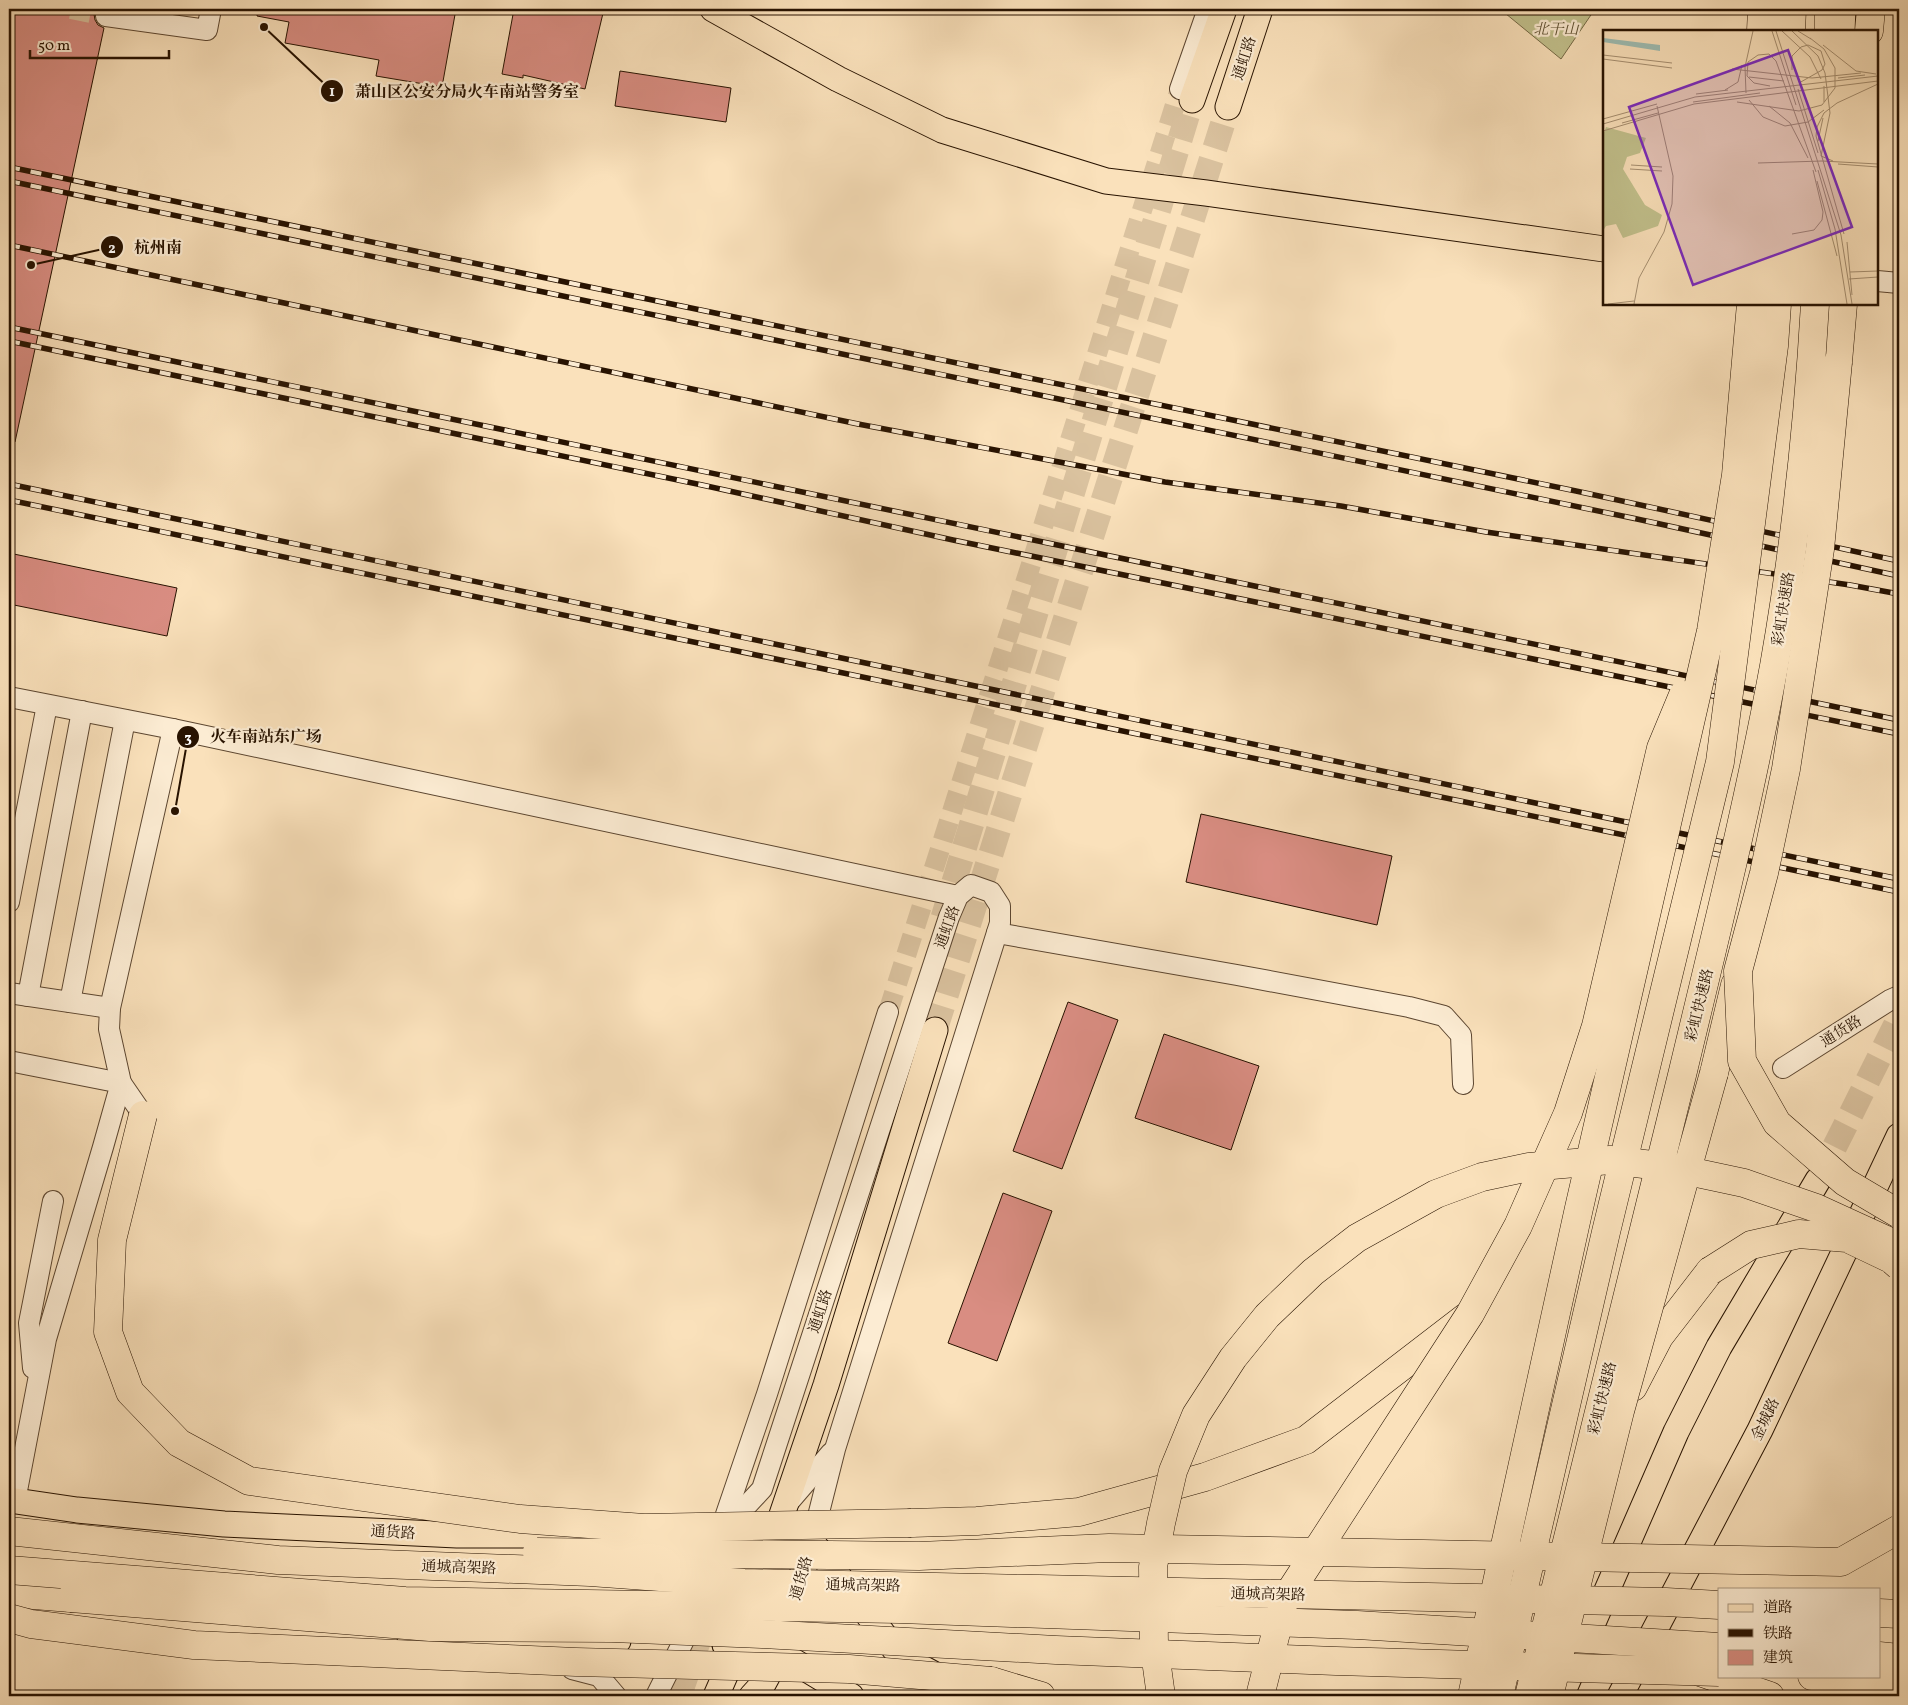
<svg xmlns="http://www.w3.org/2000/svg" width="1908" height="1705" font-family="Vollkorn,'Noto Serif SC',serif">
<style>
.green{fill:#c2c18d;stroke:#756a47}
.building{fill:#d98d82;stroke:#281301}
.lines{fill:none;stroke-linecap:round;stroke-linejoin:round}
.minor-tunnel{stroke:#dac29f;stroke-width:20;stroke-dasharray:20 10;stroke-linecap:butt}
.major-tunnel{stroke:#dac29f;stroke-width:25;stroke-dasharray:25 12;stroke-linecap:butt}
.minor-casing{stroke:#5c4630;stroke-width:22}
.major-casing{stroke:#281301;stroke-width:27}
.highway-casing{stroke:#281301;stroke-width:29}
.minor{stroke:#fcecd3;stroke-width:20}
.major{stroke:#fae1bb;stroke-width:25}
.highway{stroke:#fae1bb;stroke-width:28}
.rail-casing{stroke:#281301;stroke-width:5.5}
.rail{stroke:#fcecd3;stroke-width:4;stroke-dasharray:11;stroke-linecap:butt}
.highway-bridge-casing{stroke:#281301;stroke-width:29;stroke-linecap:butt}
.highway-bridge{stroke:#fae1bb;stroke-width:28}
.labels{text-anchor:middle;stroke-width:4.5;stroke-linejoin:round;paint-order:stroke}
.park-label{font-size:15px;font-style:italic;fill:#5e5032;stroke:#fcecd3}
.street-label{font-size:15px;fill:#281301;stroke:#fcecd3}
.inset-road{fill:none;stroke:#a68f71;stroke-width:1}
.view{fill:#7b2cbf;fill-opacity:0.15;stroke:#7b2cbf;stroke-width:2.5}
.inset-edge{fill:none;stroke:#281301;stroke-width:2.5}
.leader{fill:none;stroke:#281301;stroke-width:2}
.callout-dot{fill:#281301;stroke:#fcecd3;stroke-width:2}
.mark-label{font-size:15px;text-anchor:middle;font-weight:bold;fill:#fff}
.callout-label{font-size:16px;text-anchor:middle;font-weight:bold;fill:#281301;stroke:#fcecd3;stroke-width:4.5;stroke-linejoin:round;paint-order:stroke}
</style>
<rect width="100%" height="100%" fill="#fae1bb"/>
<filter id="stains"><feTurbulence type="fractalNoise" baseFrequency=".004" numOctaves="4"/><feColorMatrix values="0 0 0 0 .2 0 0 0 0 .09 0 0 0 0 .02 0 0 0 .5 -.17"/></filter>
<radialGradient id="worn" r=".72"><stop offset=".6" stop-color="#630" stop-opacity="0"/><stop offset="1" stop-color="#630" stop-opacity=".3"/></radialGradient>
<polygon class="green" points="1500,9 1595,9 1561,59"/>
<g class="building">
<polygon points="9,9 97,9 94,14 95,20 98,25 104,28 15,442 9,441"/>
<polygon points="258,9 456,9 442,87 376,76 379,60 285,43 289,22 257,16"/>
<polygon points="514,9 604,9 585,89 523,75 523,78 502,74"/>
<polygon points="620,71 731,88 726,122 615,106"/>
<polygon points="9,553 177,588 167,636 9,604"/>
<polygon points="1201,814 1392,856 1377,925 1186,882"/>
<polygon points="1068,1002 1118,1020 1062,1169 1013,1151"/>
<polygon points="1164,1034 1259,1066 1231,1150 1135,1118"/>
<polygon points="1003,1193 1052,1211 997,1361 948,1343"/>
</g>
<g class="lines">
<g class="minor-tunnel">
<polyline points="71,9 106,16"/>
<polyline points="888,1012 1034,555 1180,89"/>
</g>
<g class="major-tunnel">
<polyline points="943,918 1192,100"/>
<polyline points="935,1030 1228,107"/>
<polyline points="1818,1180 1899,1018"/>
<polyline points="679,1696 708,1614"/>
</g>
<defs>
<g id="minor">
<polyline points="106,16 207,30 211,9"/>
<polyline points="1180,89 1208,9"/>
<polyline points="1877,281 1899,283"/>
<polyline points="9,697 173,729 958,896"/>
<polyline points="9,902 47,705"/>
<polyline points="997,933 1237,975 1409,1007 1444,1016 1461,1035 1463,1084"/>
<polyline points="9,993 110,1008"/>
<polyline points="28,996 82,711"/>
<polyline points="70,1002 125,720"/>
<polyline points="9,1061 121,1083 143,1115"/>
<polyline points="1783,1068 1890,1000 1899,996"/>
<polyline points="33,1368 29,1323 53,1201"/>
<polyline points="15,1501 46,1339 103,1147 121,1083 109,1029 110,1008 173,729"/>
<polyline points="788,1503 831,1453"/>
<polyline points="721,1529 767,1394 888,1012"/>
<polyline points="722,1532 762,1489 949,917 958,896 971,885 991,892 1000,906 1000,923 835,1449 813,1536"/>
<polyline points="572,1669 599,1676 616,1696"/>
<polyline points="656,1696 684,1640 690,1620"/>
</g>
<g id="major">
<polyline points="713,9 838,79 942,130 1106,181 1206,193 1604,249"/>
<polyline points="1778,31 1778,9"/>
<polyline points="1842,31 1843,9"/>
<polyline points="1192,100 1224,9"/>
<polyline points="1228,107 1260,9"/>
<polyline points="9,1500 77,1510 224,1524 457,1535 589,1535"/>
<polyline points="812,1542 900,1656 974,1696"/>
<polyline points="772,1544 826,1385 935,1030"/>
<polyline points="410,1642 618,1641"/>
<polyline points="725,1645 759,1647 780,1653 813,1536 782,1531"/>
<polyline points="716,1696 737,1648"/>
<polyline points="752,1696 763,1684 780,1653 851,1696"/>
<polyline points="1561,1696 1676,1432 1719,1347 1818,1180"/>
<polyline points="1620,1696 1760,1430 1899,1136"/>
</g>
<g id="highway">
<polyline points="1761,31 1762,9"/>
<polyline points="1791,31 1792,9"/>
<polyline points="1829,31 1829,9"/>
<polyline points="1869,31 1871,9"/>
<polyline points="1838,362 1843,304"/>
<polyline points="1714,1073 1735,985"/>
<polyline points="1633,1387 1659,1337 1710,1271"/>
<polyline points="911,1523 977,1521 1079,1512 1205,1477 1306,1440 1466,1317"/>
<polyline points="9,1593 71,1598"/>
<polyline points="1879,1613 1899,1614"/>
<polyline points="1879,1656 1899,1658"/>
<polyline points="1697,1671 1770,1696"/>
<polyline points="1812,1676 1899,1680"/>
<polyline points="991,1681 1041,1696"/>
</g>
</defs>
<use href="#minor" class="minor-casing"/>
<use href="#major" class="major-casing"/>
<use href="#highway" class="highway-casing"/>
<use href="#minor" class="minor"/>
<use href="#major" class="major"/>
<use href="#highway" class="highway"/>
<defs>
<g id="rail">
<polyline points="9,167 1576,491 1899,561"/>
<polyline points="9,181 1637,519 1899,576"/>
<polyline points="9,245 858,424 1165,482 1341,506 1486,532 1850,585 1899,594"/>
<polyline points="9,327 1899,720"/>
<polyline points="9,341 702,485 953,540 1899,734"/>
<polyline points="9,484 1899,879"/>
<polyline points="9,500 1899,892"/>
</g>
</defs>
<use href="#rail" class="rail-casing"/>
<use href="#rail" class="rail"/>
<defs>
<g id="highway-bridge">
<polyline points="1838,362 1820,549 1786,769 1764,873 1738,971 1742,1061 1777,1123 1845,1182 1899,1214"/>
<polyline points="143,1115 112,1240 108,1332 130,1392 179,1443 249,1481 520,1519 644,1528 911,1523"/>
<polyline points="1710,1271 1751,1245 1799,1234 1847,1238 1891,1259 1899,1266"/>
<polyline points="9,1531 278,1560 590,1572 744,1583 1666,1602 1719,1605"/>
<polyline points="537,1552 919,1556 1109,1548 1841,1562 1899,1529"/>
<polyline points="9,1570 405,1601 899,1609 1357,1625 1719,1647"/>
<polyline points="71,1598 430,1627 612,1628 762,1634 1056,1650 1336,1661 1719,1672"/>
<polyline points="9,1618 31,1624 194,1645 576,1662 849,1669 991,1681"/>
<polyline points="1161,1696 1154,1645 1153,1567 1161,1523 1173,1471 1196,1415 1233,1358 1267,1316 1313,1272 1357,1238 1436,1194 1482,1177 1529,1167 1610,1160 1669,1167 1744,1183 1816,1208 1899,1246"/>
<polyline points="1260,1696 1284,1601 1470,1314 1518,1226 1568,1113 1596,1026 1661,748 1683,695"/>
<polyline points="1472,1696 1579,1208 1711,631 1736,475 1751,304"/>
<polyline points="1499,1696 1606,1232 1720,762 1774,346 1777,304"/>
<path d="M1529,1696C1580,1488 1633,1280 1683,1071C1715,937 1749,802 1774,666C1795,547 1808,425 1815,304"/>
<polyline points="1549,1696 1620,1411 1714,1073"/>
</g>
</defs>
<use href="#highway-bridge" class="highway-bridge-casing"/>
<use href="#highway-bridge" class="highway-bridge"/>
</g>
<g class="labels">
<g class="park-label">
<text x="1556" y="34">北干山</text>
</g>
<g class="street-label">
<text transform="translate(1244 58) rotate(-72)" y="5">通虹路</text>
<text transform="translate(1783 609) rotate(-81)" y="5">彩虹快速路</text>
<text transform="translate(947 927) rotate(-70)" y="5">通虹路</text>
<text transform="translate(1699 1005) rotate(-76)" y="5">彩虹快速路</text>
<text transform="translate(1841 1031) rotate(-32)" y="5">通货路</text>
<text transform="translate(820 1311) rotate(-72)" y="5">通虹路</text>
<text transform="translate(1602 1398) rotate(-76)" y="5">彩虹快速路</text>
<text transform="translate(1765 1419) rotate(-64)" y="5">金城路</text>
<text transform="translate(393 1532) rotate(3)" y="5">通货路</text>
<text transform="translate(459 1567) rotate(2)" y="5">通城高架路</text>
<text transform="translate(801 1578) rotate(-74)" y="5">通货路</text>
<text transform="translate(863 1585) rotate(1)" y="5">通城高架路</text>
<text transform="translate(1268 1594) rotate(1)" y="5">通城高架路</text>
</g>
</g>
<g transform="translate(1603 30)">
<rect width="275" height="275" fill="#fae1bb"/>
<path d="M3,97L43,108L37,123L24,127L20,139L42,175L59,185L55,196L20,208L13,194L3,196L0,201V105Z" fill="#c2c18d"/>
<path d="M0,8L57,15V21L0,12Z" fill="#9ebdb3"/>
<path class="inset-road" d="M169,1L193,75M173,1L238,205L249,274M179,1L207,27L218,49M189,1L215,26L222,43L227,83L218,126L230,131M195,1L208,9M220,15L253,41L273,44M0,25L69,33M0,29L69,38M129,39L209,48L258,43M189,40V26L198,17L205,15L218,21L222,34L219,40L196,53M146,47L181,51M235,48L262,45M167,56L151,53L144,46L145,32L155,25L166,24L173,31L213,142M221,56V72M195,59L215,123M122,60L135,52L139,35M143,63L142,37L150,1M93,64L125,60M146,70L160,87L182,96L205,92L221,80M90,72L157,63M134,72L196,81L219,75L232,58V38L221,19L207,8M166,76L187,93L205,128M0,89L54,74M19,93L55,83M0,94L92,67L275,46M0,101L91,74L275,51M215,111L220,88M155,133L219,131L275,134M235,134L275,137M28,135L59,137M27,139L59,141M215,140L232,199L244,274M214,151L234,226M189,204L211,200L219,190L220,182L210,140M241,204L213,106L214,97L221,83L234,73L275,54M244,212L249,265M247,242L275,241M246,249L275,247M5,274L31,271M31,274L36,248L61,202L69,174L70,146L54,76"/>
<path class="view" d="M185,20L249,197L90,255L26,77Z"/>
<rect width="275" height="275" class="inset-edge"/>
</g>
<path class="leader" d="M264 27L332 91M31 265L112 247M175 811L188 737"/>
<g class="callout-dot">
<circle cx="264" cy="27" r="5"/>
<circle cx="31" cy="265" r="5"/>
<circle cx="175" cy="811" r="5"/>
<circle cx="332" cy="91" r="12"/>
<circle cx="112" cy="247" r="12"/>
<circle cx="188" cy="737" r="12"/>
</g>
<g class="mark-label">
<text x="332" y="96">1</text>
<text x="112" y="253">2</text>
<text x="188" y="742">3</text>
</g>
<g class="callout-label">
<text x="467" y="97">萧山区公安分局火车南站警务室</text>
<text x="158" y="253">杭州南</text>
<text x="266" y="742">火车南站东广场</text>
</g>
<rect width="1908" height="1705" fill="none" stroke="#fae1bb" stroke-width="30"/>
<rect x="10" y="10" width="1888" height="1685" fill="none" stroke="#281301" stroke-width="2.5"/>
<rect x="15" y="15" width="1878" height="1675" fill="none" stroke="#281301"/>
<rect x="1718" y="1588" width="162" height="90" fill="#fcecd3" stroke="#a7957f"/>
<rect x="1728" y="1604" width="25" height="8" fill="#fae1bb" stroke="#a7957f"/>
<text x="1763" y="1612" font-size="15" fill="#281301">道路</text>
<rect x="1728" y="1629" width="25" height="8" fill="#281301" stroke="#a7957f"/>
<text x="1763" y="1638" font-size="15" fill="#281301">铁路</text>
<rect x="1728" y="1650" width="25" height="15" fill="#d98d82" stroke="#a7957f"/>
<text x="1763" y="1662" font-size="15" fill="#281301">建筑</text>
<path d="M30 50v8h139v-8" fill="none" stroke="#281301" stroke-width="2.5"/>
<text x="38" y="50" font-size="15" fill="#281301" stroke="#fcecd3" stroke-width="4" paint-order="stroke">50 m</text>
<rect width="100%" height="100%" filter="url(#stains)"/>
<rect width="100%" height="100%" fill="url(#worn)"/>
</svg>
